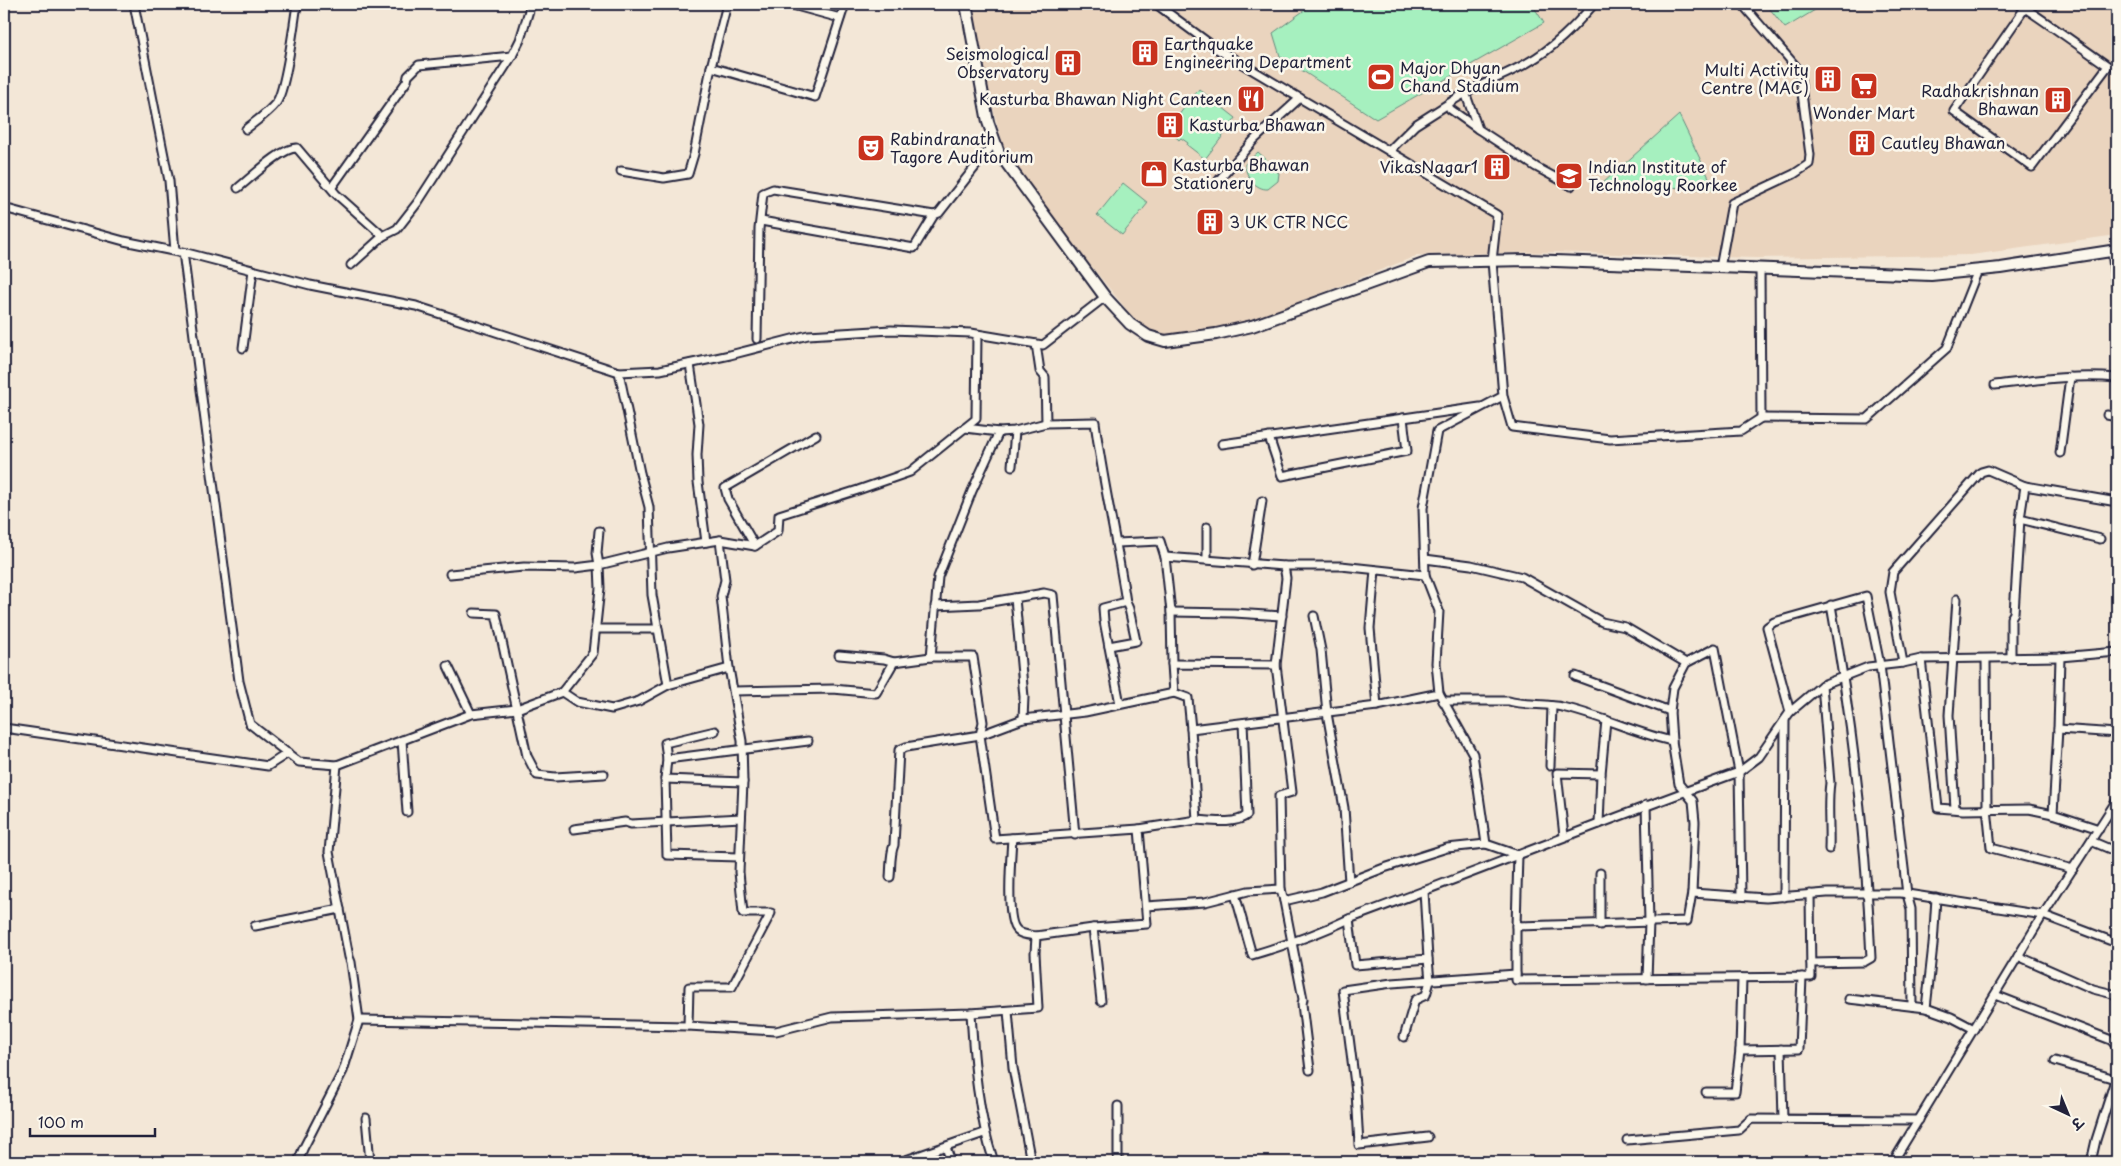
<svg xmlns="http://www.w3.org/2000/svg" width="2121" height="1166" font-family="'Playpen Sans','Playpen Sans Deva',sans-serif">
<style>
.built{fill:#ead4be}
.green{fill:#a6f0bf;stroke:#64897d}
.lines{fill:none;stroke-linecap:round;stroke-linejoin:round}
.street-casing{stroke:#22223b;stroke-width:11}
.secondary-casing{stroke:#22223b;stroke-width:14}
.street{stroke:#fbf7ec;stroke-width:7}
.secondary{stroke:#fbf7ec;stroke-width:10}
.labels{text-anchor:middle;stroke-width:5;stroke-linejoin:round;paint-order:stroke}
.poi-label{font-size:16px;fill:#22223b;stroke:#fbf7ec;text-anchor:start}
</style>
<rect width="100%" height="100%" fill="#f3e7d7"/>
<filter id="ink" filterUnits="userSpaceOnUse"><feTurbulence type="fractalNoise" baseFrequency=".02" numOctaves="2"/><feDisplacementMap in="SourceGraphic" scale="10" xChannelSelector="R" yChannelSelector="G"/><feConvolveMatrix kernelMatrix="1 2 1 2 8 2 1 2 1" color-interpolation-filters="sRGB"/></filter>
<g filter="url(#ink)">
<polygon class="built" points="974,4 2117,4 2117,235 1971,255 1757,258 1546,252 1419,255 1245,323 1165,337 1140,326 1039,202 1004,149 988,90 973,11"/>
<g class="green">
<polygon points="1313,4 1532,4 1544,23 1376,119 1280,56 1273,33"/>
<polygon points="1766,4 1825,4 1785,28"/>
<polygon points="1199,89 1236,118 1229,128 1224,124 1222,125 1221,128 1226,132 1205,159 1187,145 1188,143 1181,138 1179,140 1168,130 1172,125 1179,127 1179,124 1174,121"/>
<polygon points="1679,115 1715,190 1603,183"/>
<path d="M1258,152L1277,169L1276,171L1279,173L1278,181L1268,189C1256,190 1245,176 1245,164Z"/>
<polygon points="1123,183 1148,203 1122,235 1097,215"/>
</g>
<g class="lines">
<defs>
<g id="street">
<polyline points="134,4 169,181 175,251"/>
<polyline points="789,4 840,18"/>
<polyline points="1156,4 1217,49 1497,215 1492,261 1503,396 1437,431 1423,508 1425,575 1439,611 1436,663 1439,693 1473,754 1486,844 1518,855 1516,926 1687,921 1692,893 1766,898 1827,893 1901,893 2043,915 2117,943"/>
<path d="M2019,4C2049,24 2078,45 2108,66L2032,167L1954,111L2025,8"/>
<polyline points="711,67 815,97 845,4"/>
<polyline points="1465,92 1478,129 1536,167 1571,186"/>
<path d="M246,129C256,121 268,113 276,103C286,90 294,23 297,4"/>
<path d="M1478,129L1450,109L1448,104C1473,86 1501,78 1527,63C1554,48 1574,27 1594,4"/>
<polyline points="1389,151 1415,125 1448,104"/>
<polyline points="621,171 664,178 688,174 694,154 711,67 727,4"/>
<polyline points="1219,180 1254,140 1300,98"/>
<polyline points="332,187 407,81 408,76 419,65 512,56"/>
<path d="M238,188C251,178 282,147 297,148L336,194L383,236"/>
<polyline points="4,208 124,241 178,252"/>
<polyline points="761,221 914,248 934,215 939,213 994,143"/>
<polyline points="2112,251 2117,297"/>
<polyline points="351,265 383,236 397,229 418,202 512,56 520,40 531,4"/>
<polyline points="1720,268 1732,203 1794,174 1809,164 1810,155 1799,70 1742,4"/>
<polyline points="977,334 976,419 910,472 858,490 779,515 778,531 755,546 720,540 668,548 599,565 600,588 593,653 562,692 517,709 471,714 337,765 299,762 250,724 239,681 183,252 310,285 416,306 619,372 660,370 730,355 808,335 891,330 971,333 1043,345 1105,297"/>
<polyline points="757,339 759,229 763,193 773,189 934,215"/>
<polyline points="1036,344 1040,371 1045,377 1046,423"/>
<polyline points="243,348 253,270"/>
<polyline points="690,364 699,424 697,455 698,482 706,542"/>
<polyline points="619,372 640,473 649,507 652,595 668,685"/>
<path d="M1995,385C2036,380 2076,374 2117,378"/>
<polyline points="1503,396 1512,427 1610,439 1741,431 1761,418 1760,269"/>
<polyline points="2107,415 2117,417"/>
<polyline points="1761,418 1867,419 1947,348 1978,270"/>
<path d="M965,428L999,432L1015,431L1046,423L1095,422C1103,483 1117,542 1126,602L1129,609L1136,641L1109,646"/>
<polyline points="1269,437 1282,476 1407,451 1403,418"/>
<polyline points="1222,444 1480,407"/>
<polyline points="2060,453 2070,377"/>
<polyline points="1012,466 1015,431"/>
<polyline points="2020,519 2100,539"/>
<polyline points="1117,543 1160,541 1165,557"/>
<polyline points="755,546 728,499 725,488 816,435"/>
<polyline points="1207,559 1207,527"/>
<polyline points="1425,559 1471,565 1522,577 1602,622 1625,627 1686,663"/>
<polyline points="1252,565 1262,501"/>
<polyline points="1375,570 1370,628 1377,706"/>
<polyline points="450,574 524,567 575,568 599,565 597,553 599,531"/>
<polyline points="1015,598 1024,697 1023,719"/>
<polyline points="935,606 979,604 1044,593 1053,595 1075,835"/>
<polyline points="1171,612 1234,613 1282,616"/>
<polyline points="474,613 496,614 527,756 537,775 555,777 604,774"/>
<polyline points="1314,616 1321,650 1327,713 1344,808 1349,882"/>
<polyline points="595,629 658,629"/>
<polyline points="839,655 884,659 894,662"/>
<polyline points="931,657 938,577 972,491 999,432"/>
<polyline points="2060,657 2058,729 2053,814 2099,829"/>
<polyline points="2011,658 2011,618 2014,613 2020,519 2025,486"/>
<polyline points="1921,659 1938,808 1963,810 2029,809 2053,814"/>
<polyline points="1986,659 1987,808 1991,848 2073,869"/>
<polyline points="1903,663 1890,592 1893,572 1981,472 1988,470 2025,486 2117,502"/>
<polyline points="1172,664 1171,612 1165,557 1284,566"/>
<polyline points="448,666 471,714"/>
<polyline points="729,668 742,741 743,782 739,872 743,913 771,913 732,987 689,987 688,1026 776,1031 832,1017 971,1013 1038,1008 1035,953 1036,936 1093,928"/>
<polyline points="1575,676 1670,711"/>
<path d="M1822,685L1830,783C1827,804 1830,827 1829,849"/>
<path d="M734,691L833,689L876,693L894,662L931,657H973L983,722L980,735L906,747L899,750L894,845C890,854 891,867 890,877"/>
<polyline points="562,692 577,702 612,709 639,701 668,685 729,668 721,596 725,580 720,540"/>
<polyline points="1174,693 1172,664 1276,665"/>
<path d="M1443,701H1509C1519,705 1549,704 1562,707C1600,715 1634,733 1672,741"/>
<polyline points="1120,704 1104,621 1103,608 1126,602"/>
<polyline points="1790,712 1767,627 1774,622 1866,596 1880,665 1907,894 1911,909 1912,1006"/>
<polyline points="4,728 268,766 288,753"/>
<polyline points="2058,729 2117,733"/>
<polyline points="715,731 665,743 667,759 665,779 667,855 739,857"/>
<polyline points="402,740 407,812"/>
<polyline points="667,759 808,741"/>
<polyline points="1550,766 1552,706"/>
<polyline points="665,779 743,782"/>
<polyline points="1646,805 1649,922 1647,979"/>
<polyline points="1955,808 1949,715 1957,599"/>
<path d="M1197,820C1211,821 1236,825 1247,815L1243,723"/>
<polyline points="1599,824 1601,774 1606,720"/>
<polyline points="574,829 625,822 631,824 741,818"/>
<polyline points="1139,829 995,839 980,735 1023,719 1085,712 1174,693 1188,698 1191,729"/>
<polyline points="1564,836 1557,773 1601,774"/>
<path d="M1012,838C1011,856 1006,915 1015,928C1019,935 1029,935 1036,936"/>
<polyline points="2091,841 2117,852"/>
<polyline points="1281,889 1279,796 1292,792 1276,665 1286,578 1284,566 1341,566 1425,575"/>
<path d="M1235,894L1252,955C1286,945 1318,934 1349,919C1479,871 1608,819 1739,772L1715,648L1686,663L1673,688L1670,711L1672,741L1679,784L1693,801L1695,822L1692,893"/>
<polyline points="1741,896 1739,772 1759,757 1790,712 1822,685 1868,667 1903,663 1921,659 2060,657 2117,652"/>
<polyline points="1784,897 1785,720"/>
<polyline points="1284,901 1303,999 1302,1004 1310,1070"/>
<polyline points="1146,906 1205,902 1248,891 1281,889 1284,901 1322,892 1384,868 1447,848 1486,844"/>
<polyline points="1349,919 1355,965 1428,959 1424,891"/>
<polyline points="1600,925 1600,873"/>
<polyline points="255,926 340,909"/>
<polyline points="1516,926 1516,980 1811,977 1810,894"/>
<polyline points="2018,956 2093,989 2117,995"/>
<path d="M1811,963L1864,962L1871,958C1866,840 1852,721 1831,605"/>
<polyline points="1995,995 2111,1040 2117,1047"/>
<polyline points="1849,999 1926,1008 1951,1017 1974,1029"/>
<polyline points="1101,1001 1093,928 1147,924 1139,829 1197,820 1191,729 1377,706 1439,693"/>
<polyline points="1926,1008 1933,945 1936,898"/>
<polyline points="1008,1011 1013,1068 1031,1162"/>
<path d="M971,1013C974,1063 978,1115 994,1162"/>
<polyline points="359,1020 688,1026"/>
<polyline points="1404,1037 1415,1000 1426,995 1430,981 1428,959"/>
<polyline points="1781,1049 1783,1119"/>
<polyline points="1740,1050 1799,1049 1802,977"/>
<polyline points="2055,1061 2115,1079"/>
<polyline points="1706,1092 1735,1092 1740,1050 1742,978"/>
<polyline points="366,1118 370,1162"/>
<polyline points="1428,1137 1359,1145 1356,1092 1343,990 1392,983 1516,974"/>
<polyline points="1627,1140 1739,1130 1751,1119 1919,1120"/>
<polyline points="946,1147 951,1162"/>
<polyline points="298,1162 303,1149 343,1071 359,1020 351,962 349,957 329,852 337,765"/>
<polyline points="900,1162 984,1133"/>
<polyline points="1118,1162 1118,1106"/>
<polyline points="1893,1162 2043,915 2117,800"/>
<polyline points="2091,1162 2096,1140 2117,1074"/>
</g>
<polyline id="secondary" points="966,4 988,122 999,153 1105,297 1130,324 1148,336 1165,341 1216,334 1252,326 1429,262 1528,260 1931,275 2001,268 2117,250"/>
</defs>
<use href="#street" class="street-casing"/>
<use href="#secondary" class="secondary-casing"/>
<use href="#street" class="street"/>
<use href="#secondary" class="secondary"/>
</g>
</g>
<defs>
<symbol id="building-square" viewBox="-11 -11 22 22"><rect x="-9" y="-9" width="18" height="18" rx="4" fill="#c8321e" stroke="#fbf7ec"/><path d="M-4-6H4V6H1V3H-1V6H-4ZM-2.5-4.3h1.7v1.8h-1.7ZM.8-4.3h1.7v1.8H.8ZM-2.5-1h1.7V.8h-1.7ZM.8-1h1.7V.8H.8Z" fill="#fff"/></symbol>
<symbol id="stadium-square" viewBox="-11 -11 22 22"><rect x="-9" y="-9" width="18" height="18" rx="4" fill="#c8321e" stroke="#fbf7ec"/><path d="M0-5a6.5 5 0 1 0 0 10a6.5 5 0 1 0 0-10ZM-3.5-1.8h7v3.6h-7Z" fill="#fff"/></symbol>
<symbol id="supermarket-square" viewBox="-11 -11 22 22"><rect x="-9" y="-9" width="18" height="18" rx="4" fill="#c8321e" stroke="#fbf7ec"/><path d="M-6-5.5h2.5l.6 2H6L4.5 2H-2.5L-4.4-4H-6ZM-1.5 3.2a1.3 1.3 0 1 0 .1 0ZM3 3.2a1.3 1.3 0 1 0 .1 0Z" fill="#fff"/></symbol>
<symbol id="restaurant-square" viewBox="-11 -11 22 22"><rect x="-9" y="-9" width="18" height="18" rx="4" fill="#c8321e" stroke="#fbf7ec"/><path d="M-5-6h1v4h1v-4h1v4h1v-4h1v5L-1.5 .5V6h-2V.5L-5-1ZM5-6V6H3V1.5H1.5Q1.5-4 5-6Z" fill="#fff"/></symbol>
<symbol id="theatre-square" viewBox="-11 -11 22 22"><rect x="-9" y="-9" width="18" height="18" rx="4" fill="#c8321e" stroke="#fbf7ec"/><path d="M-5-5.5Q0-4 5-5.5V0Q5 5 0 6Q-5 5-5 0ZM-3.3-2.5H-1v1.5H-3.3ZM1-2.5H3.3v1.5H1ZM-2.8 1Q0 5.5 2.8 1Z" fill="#fff"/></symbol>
<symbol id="shop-square" viewBox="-11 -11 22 22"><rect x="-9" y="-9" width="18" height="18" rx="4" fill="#c8321e" stroke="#fbf7ec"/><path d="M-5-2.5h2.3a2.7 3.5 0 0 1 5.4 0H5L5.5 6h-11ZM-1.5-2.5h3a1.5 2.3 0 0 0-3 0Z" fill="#fff"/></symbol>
<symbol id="university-square" viewBox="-11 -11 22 22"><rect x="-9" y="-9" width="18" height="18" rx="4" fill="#c8321e" stroke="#fbf7ec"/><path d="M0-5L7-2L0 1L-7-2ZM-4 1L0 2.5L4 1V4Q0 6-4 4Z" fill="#fff"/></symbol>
</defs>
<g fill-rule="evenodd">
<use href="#building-square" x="1129" y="37" width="32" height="32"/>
<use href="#building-square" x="1052" y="47" width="32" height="32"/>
<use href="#stadium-square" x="1365" y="61" width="32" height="32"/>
<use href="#building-square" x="1812" y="63" width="32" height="32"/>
<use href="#supermarket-square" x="1848" y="70" width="32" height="32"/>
<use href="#restaurant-square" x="1235" y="83" width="32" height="32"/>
<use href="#building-square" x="2042" y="84" width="32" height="32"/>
<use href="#building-square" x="1154" y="109" width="32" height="32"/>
<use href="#building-square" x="1846" y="127" width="32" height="32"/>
<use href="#theatre-square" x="855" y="132" width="32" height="32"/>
<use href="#building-square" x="1481" y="151" width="32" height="32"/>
<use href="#shop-square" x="1138" y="158" width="32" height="32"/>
<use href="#university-square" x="1553" y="160" width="32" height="32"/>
<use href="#building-square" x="1194" y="206" width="32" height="32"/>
</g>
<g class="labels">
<g class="poi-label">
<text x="1164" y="50">Earthquake<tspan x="1164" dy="18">Engineering Department</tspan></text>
<text x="1049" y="60" text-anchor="end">Seismological<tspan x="1049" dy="18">Observatory</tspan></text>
<text x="1400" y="74">Major Dhyan<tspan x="1400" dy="18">Chand Stadium</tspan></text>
<text x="1809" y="76" text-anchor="end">Multi Activity<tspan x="1809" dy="18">Centre (MAC)</tspan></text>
<text x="2039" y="97" text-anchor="end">Radhakrishnan<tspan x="2039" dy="18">Bhawan</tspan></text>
<text x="1232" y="105" text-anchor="end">Kasturba Bhawan Night Canteen</text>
<text x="1864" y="119" text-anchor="middle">Wonder Mart</text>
<text x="1189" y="131">Kasturba Bhawan</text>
<text x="890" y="145">Rabindranath<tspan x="890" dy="18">Tagore Auditorium</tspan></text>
<text x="1881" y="149">Cautley Bhawan</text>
<text x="1173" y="171">Kasturba Bhawan<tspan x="1173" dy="18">Stationery</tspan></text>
<text x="1478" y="173" text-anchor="end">VikasNagar1</text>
<text x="1588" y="173">Indian Institute of<tspan x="1588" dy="18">Technology Roorkee</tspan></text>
<text x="1229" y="228">3 UK CTR NCC</text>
</g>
</g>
<rect width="2121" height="1166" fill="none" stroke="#fbf7ec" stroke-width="20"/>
<rect x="10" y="10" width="2101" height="1146" fill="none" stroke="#22223b" stroke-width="2" filter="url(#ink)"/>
<g transform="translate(2068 1114) rotate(136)" stroke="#fbf7ec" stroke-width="4" paint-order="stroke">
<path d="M0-4L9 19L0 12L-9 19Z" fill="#22223b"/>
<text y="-8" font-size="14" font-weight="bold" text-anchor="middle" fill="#22223b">उ</text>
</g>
<path d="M30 1128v8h125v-8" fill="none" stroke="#22223b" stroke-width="2.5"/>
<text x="38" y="1128" font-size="15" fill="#22223b" stroke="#fbf7ec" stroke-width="4" paint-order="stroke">100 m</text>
</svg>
